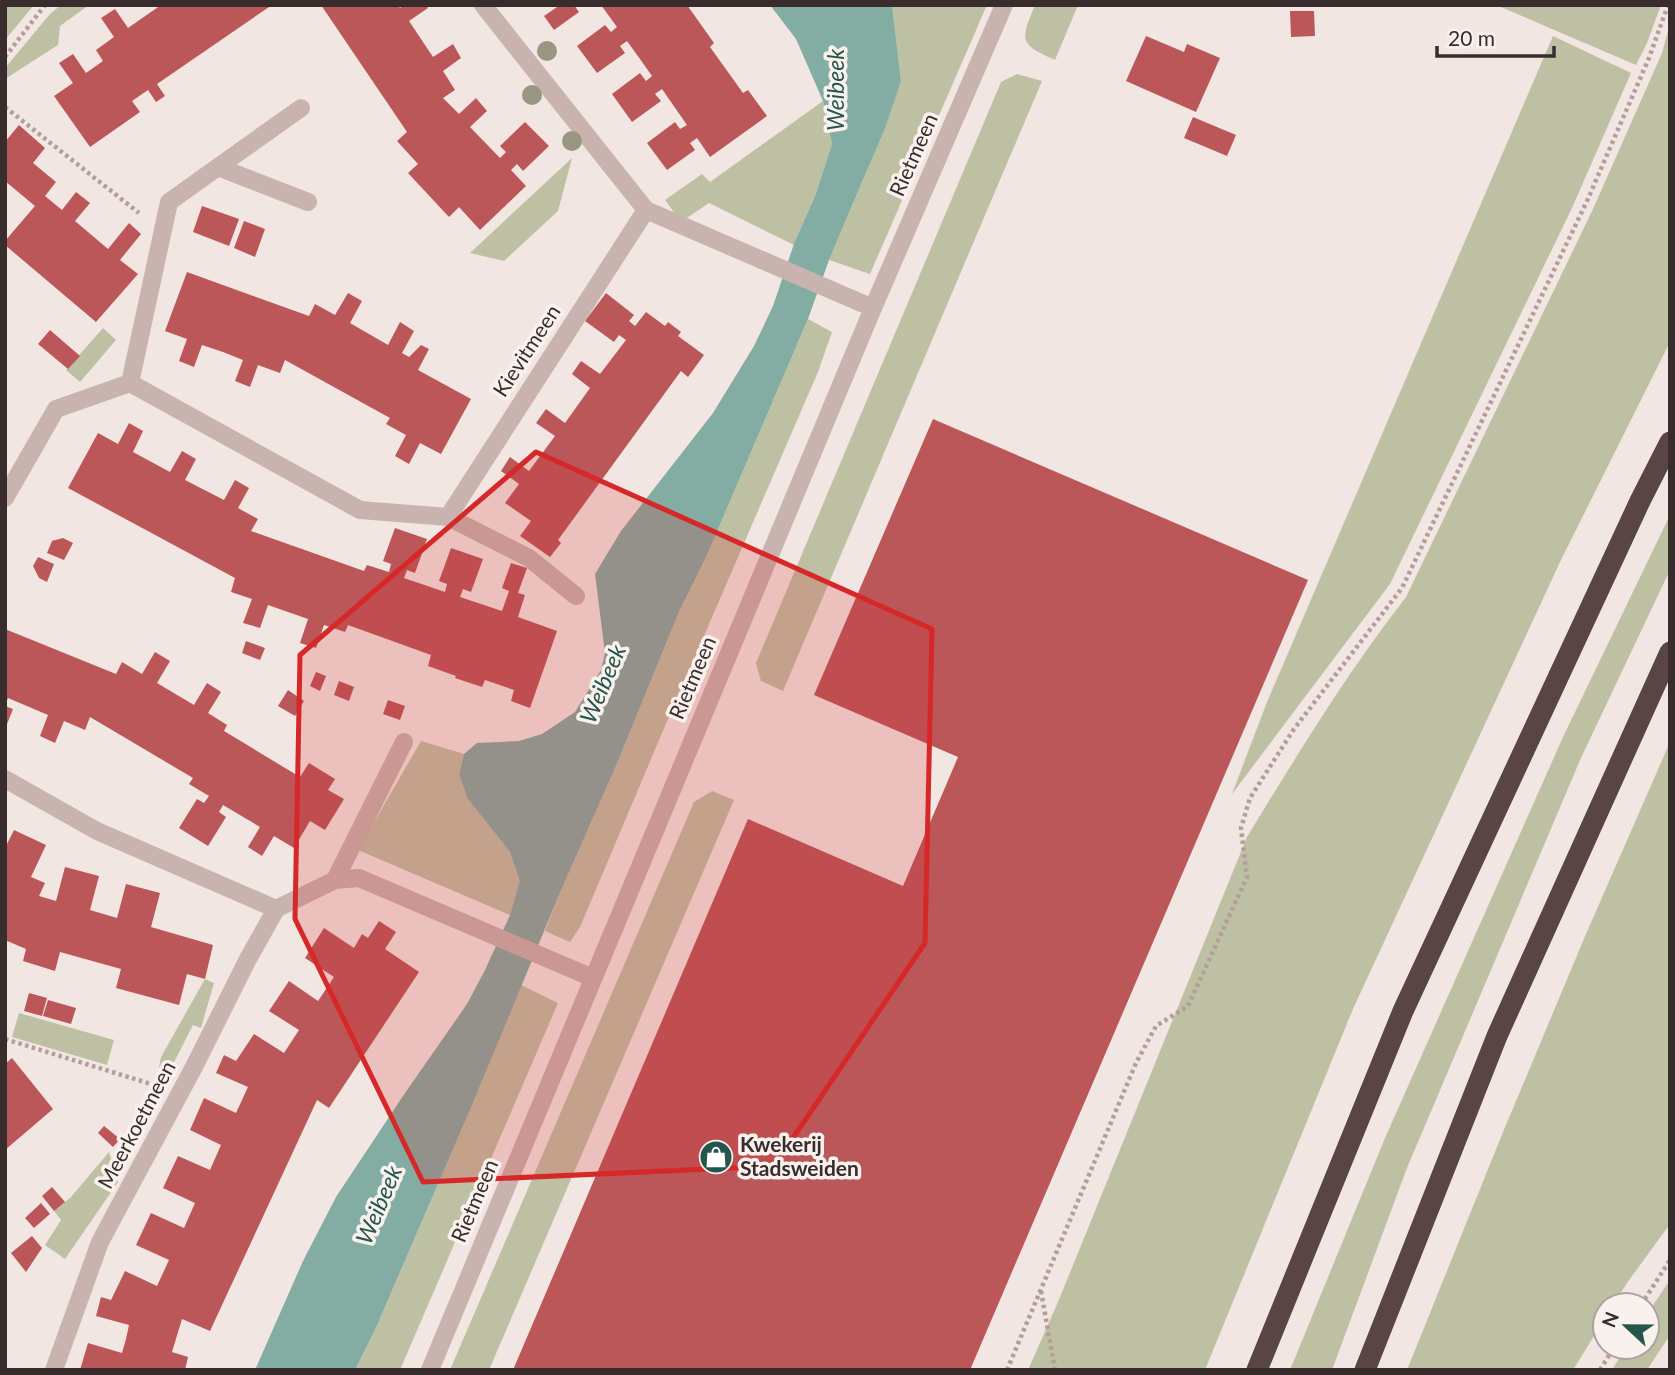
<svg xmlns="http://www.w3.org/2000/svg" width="1675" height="1375" font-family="Lato,sans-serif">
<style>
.green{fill:#bec0a3}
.water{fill:#83aca3}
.building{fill:#bb5759}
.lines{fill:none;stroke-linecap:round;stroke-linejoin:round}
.path{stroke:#b59d99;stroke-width:4.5;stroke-dasharray:3.5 3.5;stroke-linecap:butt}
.minor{stroke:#c9b3ae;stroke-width:18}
.highway{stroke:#584544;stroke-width:21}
.tree{fill:#999681}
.marked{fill:#d62828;fill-opacity:0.2;stroke:#d62828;stroke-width:5;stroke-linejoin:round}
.labels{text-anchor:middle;stroke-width:7;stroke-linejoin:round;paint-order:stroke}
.street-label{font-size:21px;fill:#382d2c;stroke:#f9f1ee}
.poi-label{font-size:21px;font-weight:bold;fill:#382d2c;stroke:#f9f1ee;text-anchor:start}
.water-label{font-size:23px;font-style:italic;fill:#25564c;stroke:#f9f1ee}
</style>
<rect width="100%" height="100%" fill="#f2e6e2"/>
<g class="green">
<polygon points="5,5 34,5 5,40"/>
<polygon points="61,5 89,5 60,26 58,45 5,79 5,68 50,14"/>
<polygon points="892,5 987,5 870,274 829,260 866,173 901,81"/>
<path d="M1035,5H1078L1055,60C1019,44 1020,41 1035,5Z"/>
<polygon points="1496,5 1661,5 1647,43 1636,65"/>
<path d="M1670,24V342L1560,562L1353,1009L1205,1370H1028L1058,1302L1247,837C1297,755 1347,673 1406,597L1593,209L1662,53Z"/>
<polygon points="1553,36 1631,73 1572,208 1390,584 1232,794 1267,702"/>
<polygon points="1017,74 1042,81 783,691 761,681 756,663 1001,82"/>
<polygon points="823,101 832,144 815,196 794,245 709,203 681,222 665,200 702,174 710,182"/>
<polygon points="572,158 558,211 504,261 470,253"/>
<polygon points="808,319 832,332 818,372 665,726 580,927 570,942 545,931 559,895 616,766 679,612 707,555"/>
<polygon points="103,328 116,340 80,382 66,370"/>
<polygon points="1670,515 1670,570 1581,758 1407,1168 1332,1370 1290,1370 1385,1138 1563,737"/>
<polygon points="421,741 464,754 459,774 467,798 510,852 521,881 510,915 358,850"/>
<polygon points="1670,742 1670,1224 1627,1283 1613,1305 1605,1305 1605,1318 1573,1370 1407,1370 1503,1132 1586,934"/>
<polygon points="712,791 734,800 489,1370 450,1370 694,802"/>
<polygon points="205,979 214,983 201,1028 193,1025 168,1074 161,1072 159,1067 161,1057"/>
<polygon points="521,985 558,1003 400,1370 355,1370 375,1330 470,1110"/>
<polygon points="19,1013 114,1040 107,1065 12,1037"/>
<polygon points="109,1152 118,1182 65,1259 45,1245 61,1220 54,1211 71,1197"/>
<polygon points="1670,1280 1670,1335 1647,1370 1612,1370 1626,1347 1647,1347 1647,1314"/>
</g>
<polygon class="water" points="770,5 892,5 901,81 885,128 829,260 808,319 707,555 679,612 616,766 559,895 470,1110 375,1330 355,1370 255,1370 303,1261 336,1197 403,1096 467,1004 485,970 510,915 520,881 510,852 467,798 459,774 464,754 477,743 519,741 542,734 575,712 601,670 605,653 595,574 621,531 713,413 754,346 773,306 794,244 815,196 832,144 823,101 796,39"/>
<g class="building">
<polygon points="161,5 272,5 157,84 165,96 156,102 148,90 132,101 140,112 90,147 54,96 73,83 59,63 73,54 86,73 103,61 96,50 114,37 101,18 115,9 128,28"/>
<polygon points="321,5 398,5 400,8 403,5 426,5 428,8 409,21 433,57 453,44 461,58 443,71 455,90 443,98 459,114 476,98 487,111 470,127 500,158 506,152 500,146 525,122 549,146 523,171 517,164 511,170 526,186 480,230 459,207 449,217 408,173 418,164 397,141 407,132"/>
<polygon points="560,5 574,5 579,12 554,30 544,16"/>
<polygon points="601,5 687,5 714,43 710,47 743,93 748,90 767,116 710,157 697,138 690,143 695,150 667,170 647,143 675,122 680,129 687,125 662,89 655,94 661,101 632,122 612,94 640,73 646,81 652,76 640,59 627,41 620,46 625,53 597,73 577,46 605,25 611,32 617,27"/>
<polygon points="1290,11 1314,11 1315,36 1291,37"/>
<polygon points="1146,36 1184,52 1187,44 1220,58 1196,112 1126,81"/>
<polygon points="1193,117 1236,135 1227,156 1184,138"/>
<polygon points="19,125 45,148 33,163 56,182 45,196 62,210 76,192 90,203 75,221 108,249 129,223 141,234 120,260 138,274 96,322 5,245 5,241 35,206 5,181 5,142"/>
<polygon points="202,206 239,219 229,246 193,232"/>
<polygon points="244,221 265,229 255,257 234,248"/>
<polygon points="187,272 309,316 315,304 335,315 348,293 362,301 350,323 388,345 400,322 414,331 402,353 409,357 421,345 429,349 418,370 471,399 441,454 420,443 409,464 395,456 406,435 386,424 390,418 285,360 280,373 258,365 250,387 235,381 243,360 223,352 202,345 194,367 179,361 187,339 165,331"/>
<polygon points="606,293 634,315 629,321 635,326 646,312 665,326 668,322 681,332 678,336 704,355 688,377 681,371 558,540 561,543 550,557 520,536 531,521 505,503 519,484 501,471 510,457 529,471 555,436 536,423 546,409 565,423 590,388 572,374 581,361 600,374 626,340 619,335 614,342 585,321"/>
<polygon points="50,330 80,356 68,369 38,344"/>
<polygon points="933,419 1308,580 970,1370 513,1370 748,819 903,886 958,757 814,695"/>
<polygon points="129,423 143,431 133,452 170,472 182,451 196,459 185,480 224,500 235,480 249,488 238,508 258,519 251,531 364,571 367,565 389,572 391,564 383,561 395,528 427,539 415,573 407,570 404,578 445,592 447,584 439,581 451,548 483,559 471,592 463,589 460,597 502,611 509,591 502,588 511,563 527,568 518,593 525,595 518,617 557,631 530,708 511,701 514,690 485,680 482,687 455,678 456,676 428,666 431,655 348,625 345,632 324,625 316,648 300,643 308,619 268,605 260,628 243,623 252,599 231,592 235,578 68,488 98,433 118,444"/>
<polygon points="63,538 73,543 64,560 47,553 52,541"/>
<polygon points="38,557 54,564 47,582 39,578 33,566"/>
<polygon points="5,629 116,674 122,662 142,674 155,652 170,661 157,683 194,705 207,683 221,692 208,713 227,725 224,731 300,777 309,763 335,779 328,790 344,799 325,830 310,821 294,848 274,836 262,856 248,847 260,827 223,805 219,812 226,817 208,846 179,828 197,799 204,803 209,796 189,784 193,778 90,717 85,730 64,721 55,743 40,736 48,715 8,698 5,705"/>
<polygon points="246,641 265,648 260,660 242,653"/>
<polygon points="316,672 326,676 320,691 310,686"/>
<polygon points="339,681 354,687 349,701 334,695"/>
<polygon points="288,690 304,701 295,716 278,706"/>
<polygon points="388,700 405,706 400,720 383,714"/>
<polygon points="5,706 13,709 5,729"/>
<polygon points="14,830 46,845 31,877 45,883 39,896 56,901 65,867 99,876 90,910 117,918 126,884 160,893 151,927 213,945 205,979 187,974 179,1005 116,988 121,969 60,952 55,971 23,961 26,949 5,940 5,848"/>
<polygon points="379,921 396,932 385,949 419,972 329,1108 317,1100 210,1331 182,1319 172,1352 188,1357 185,1370 80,1370 88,1343 122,1353 126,1339 129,1325 96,1316 101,1297 111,1300 125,1271 157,1286 169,1260 136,1245 151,1213 184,1228 195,1203 163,1188 178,1156 210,1170 221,1145 190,1130 204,1098 236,1113 248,1087 216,1073 224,1055 236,1061 254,1034 284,1053 299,1030 269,1011 289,981 318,1001 334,977 305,958 324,928 354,948 362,934 368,938"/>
<polygon points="29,993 47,998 42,1016 24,1011"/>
<polygon points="48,1000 76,1008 71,1024 43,1016"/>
<polygon points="12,1058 53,1109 5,1150 5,1064"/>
<polygon points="104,1126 120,1139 113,1147 98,1133"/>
<polygon points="52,1187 65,1202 54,1211 42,1196"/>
<polygon points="41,1203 50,1214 34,1228 25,1218"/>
<polygon points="32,1236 42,1248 26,1272 11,1253"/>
</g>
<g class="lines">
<g class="path">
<polyline points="5,57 45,5"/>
<polyline points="5,107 139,213"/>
<polyline points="5,1039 151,1084"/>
<polyline points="1041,1291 1055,1370"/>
<polyline points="1641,1305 1670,1260"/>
<polyline points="1007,1370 1136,1063 1156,1026 1188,1006 1247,877 1241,828 1250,798 1294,729 1402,588 1587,201 1649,58 1668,5"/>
<polyline points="1600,1370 1614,1347"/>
</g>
<g class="minor">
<polyline points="483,5 646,210 873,308"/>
<polyline points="218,167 301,108"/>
<polyline points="130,383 169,202 218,167 308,202"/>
<polyline points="5,498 56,409 130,383 360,510 448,517 529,558 576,596"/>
<polyline points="448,517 646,210"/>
<polyline points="5,779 97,831 276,909 335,880 359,878 593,978"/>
<polyline points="335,880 404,742"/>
<polyline points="54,1370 100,1242 195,1065 248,959 276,909"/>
<polyline points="430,1370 873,308 1004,5"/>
</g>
<g class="highway">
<polyline points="1257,1370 1403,1011 1640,501 1670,442"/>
<polyline points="1365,1370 1497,1036 1670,652"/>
</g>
</g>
<g class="tree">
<circle cx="547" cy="51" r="10"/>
<circle cx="532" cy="95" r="10"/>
<circle cx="572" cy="141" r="10"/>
</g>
<path class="marked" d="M536,452L932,629L925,943L774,1166L423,1182L295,919L300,655Z"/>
<defs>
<symbol id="shop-disc" viewBox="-11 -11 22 22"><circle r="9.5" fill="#25564c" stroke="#f9f1ee"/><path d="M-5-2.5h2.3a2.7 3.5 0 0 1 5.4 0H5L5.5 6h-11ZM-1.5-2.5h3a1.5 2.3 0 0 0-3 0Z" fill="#fff"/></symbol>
</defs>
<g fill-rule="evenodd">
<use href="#shop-disc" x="697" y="1138" width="38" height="38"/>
</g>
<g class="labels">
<g class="street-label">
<text transform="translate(914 155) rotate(-66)" y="7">Rietmeen</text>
<text transform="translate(527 351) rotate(-57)" y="7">Kievitmeen</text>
<text transform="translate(693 678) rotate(-67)" y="7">Rietmeen</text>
<text transform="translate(137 1125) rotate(-62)" y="7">Meerkoetmeen</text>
<text transform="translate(475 1201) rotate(-67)" y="7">Rietmeen</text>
</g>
<g class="poi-label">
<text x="740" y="1152">Kwekerij<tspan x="740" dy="24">Stadsweiden</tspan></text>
</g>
<g class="water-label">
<text transform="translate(836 90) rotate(-90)" y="8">Weibeek</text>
<text transform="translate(603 684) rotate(-67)" y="8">Weibeek</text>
<text transform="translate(379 1205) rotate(-67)" y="8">Weibeek</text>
</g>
</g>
<rect width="1675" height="1375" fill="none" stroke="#382d2c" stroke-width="14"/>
<g transform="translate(1626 1326) rotate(292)"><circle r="33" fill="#f9f1ee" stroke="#aca3a0" stroke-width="2"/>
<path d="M0-5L12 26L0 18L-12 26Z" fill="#25564c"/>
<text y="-10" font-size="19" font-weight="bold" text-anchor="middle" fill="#382d2c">N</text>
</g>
<path d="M1437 46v10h117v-10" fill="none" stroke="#382d2c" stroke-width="3.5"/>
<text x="1448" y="46" font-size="21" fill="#382d2c" stroke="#f9f1ee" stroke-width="5" paint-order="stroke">20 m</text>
</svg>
